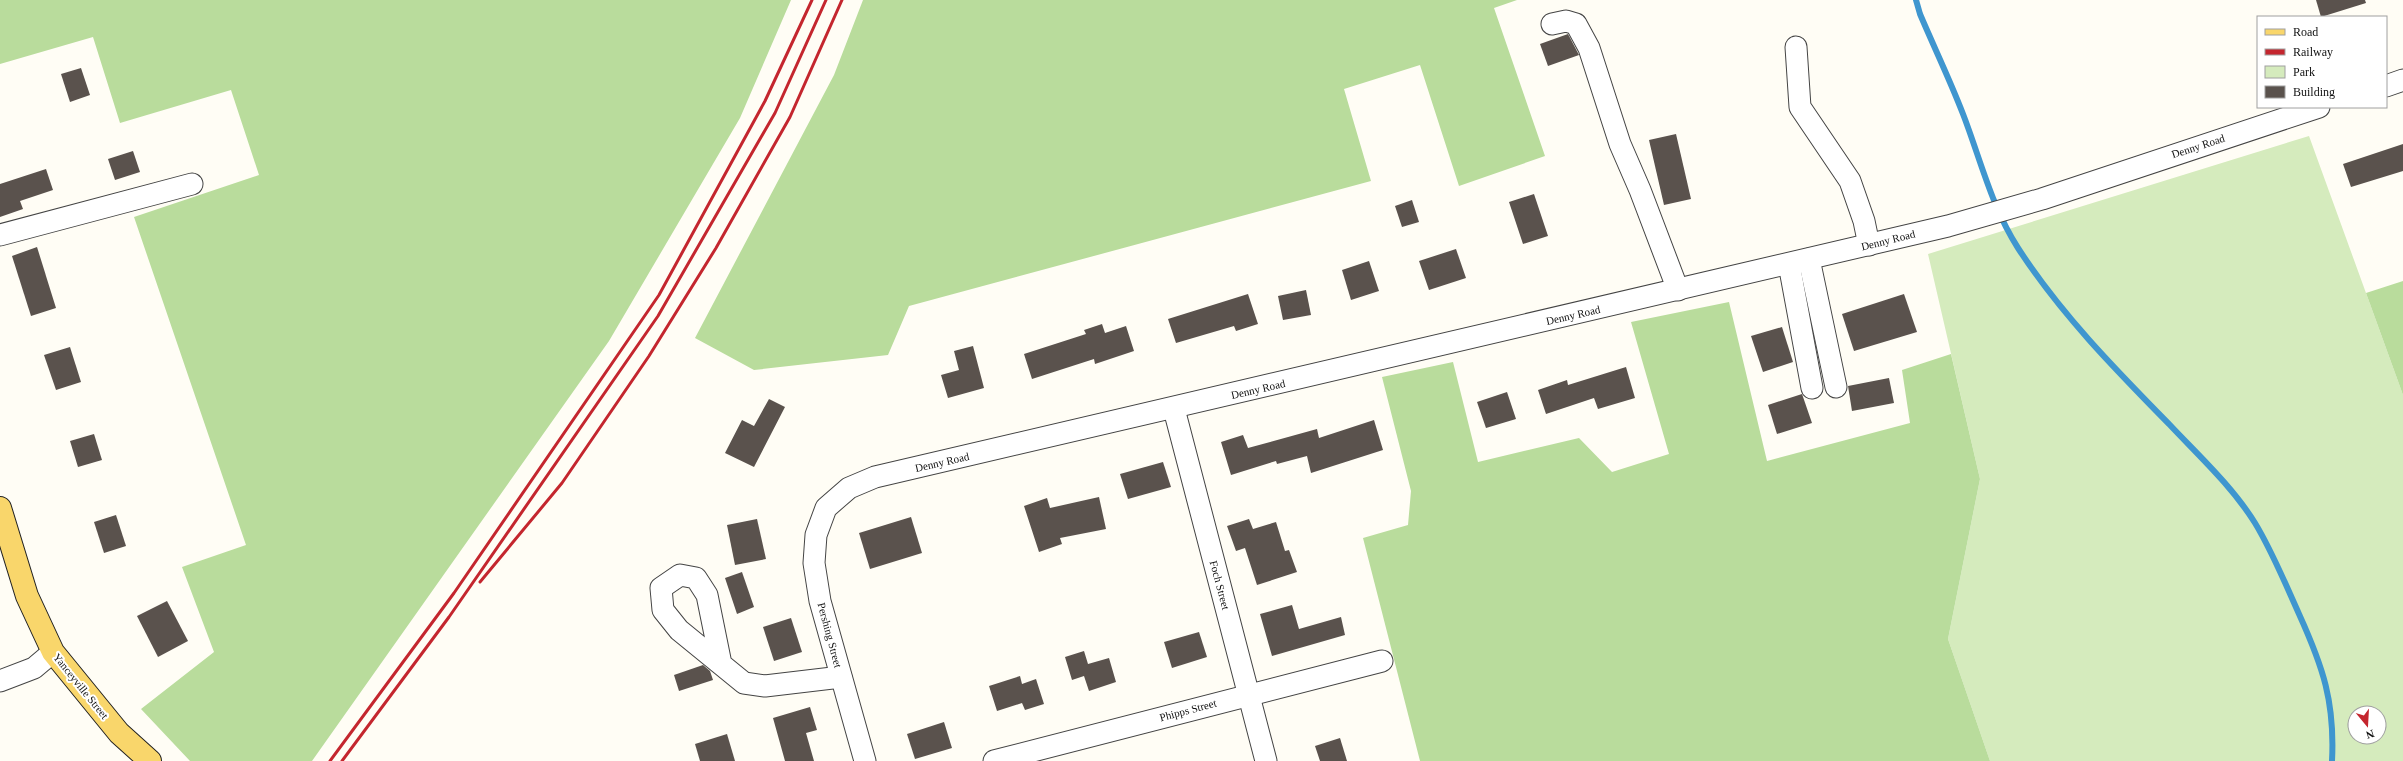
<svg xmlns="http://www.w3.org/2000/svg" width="2403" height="761" font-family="Georgia,serif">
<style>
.green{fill:#d5ebbd;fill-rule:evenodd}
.forest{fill:#b9dc9c}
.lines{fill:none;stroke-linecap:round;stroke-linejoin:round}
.stream{stroke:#3f96cf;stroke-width:6}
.building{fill:#5a524d}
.minor-casing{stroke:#444;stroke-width:23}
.major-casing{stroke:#222;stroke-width:24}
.minor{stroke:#fff;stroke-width:21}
.major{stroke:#f9d66b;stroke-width:22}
.rail{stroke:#c4262e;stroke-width:3}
.labels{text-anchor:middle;stroke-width:4;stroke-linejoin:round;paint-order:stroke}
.street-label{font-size:11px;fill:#111;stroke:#fff}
</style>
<rect width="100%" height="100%" fill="#fffdf5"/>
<path class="green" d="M2309,136L2403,395V761H1990L1948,639L1980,479L1928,254ZM2355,713H2379V737H2355Z"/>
<g class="forest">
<polygon points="0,0 791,0 740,118 609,341 312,761 190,761 141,709 214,652 182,567 246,545 134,217 259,175 231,90 120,123 93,37 0,64"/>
<polygon points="863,0 1517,0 1494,8 1545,156 1459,186 1420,65 1344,89 1371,181 909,306 888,355 754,370 695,338 834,75"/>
<polygon points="2403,281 2403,395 2366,293"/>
<polygon points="1729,302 1767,461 1910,423 1902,370 1951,354 1980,479 1948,639 1990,761 1420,761 1363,538 1408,525 1411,491 1382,377 1453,362 1478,462 1579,438 1612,472 1669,454 1631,322"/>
</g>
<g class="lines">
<path class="stream" d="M1916,0L1920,14C1934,47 1950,80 1963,114C1980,158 1992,208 2018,248C2060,313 2115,369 2169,424C2198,455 2232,486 2255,523C2272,551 2285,583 2299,614C2323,667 2335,702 2332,761"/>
</g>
<g class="building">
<polygon points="2316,0 2365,0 2366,3 2321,17"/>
<polygon points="1568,34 1579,55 1548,66 1540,44"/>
<polygon points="81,68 90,95 70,102 61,74"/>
<polygon points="1676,134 1691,199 1664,205 1649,140"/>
<polygon points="2403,144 2403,171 2351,187 2343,164"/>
<polygon points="133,151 140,172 115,180 108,159"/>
<polygon points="46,169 53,190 20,201 23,209 0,217 0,184"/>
<polygon points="1534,194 1548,236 1523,244 1509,202"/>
<polygon points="1412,200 1419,222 1402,227 1395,206"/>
<polygon points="37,247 56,308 31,316 12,256"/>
<polygon points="1456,249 1466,278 1429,290 1419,261"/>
<polygon points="1369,261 1379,291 1351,300 1342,270"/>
<polygon points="1306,290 1311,315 1283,320 1278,296"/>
<polygon points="1248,294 1258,324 1236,331 1234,326 1176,343 1168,319"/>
<polygon points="1904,294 1917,332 1854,351 1842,314"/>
<polygon points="1102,324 1105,333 1126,326 1134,351 1095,364 1094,359 1032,379 1024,354 1086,334 1084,330"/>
<polygon points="1782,327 1793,362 1763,372 1751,336"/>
<polygon points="973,346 984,388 948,398 941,375 959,370 954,351"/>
<polygon points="70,347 81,382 56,390 44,355"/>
<polygon points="1626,367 1635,398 1598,409 1594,398 1546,414 1538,390 1567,380 1568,385"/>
<polygon points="1889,378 1894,403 1852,411 1848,386"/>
<polygon points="1507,392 1516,419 1486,428 1477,402"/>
<polygon points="1802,394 1812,423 1777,434 1768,405"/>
<polygon points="769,399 785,407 754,467 725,453 742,420 754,426"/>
<polygon points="1374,420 1383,450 1311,473 1307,456 1277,464 1276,461 1231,475 1221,442 1243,435 1248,448 1317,429 1319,438"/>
<polygon points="94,434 102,460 78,467 70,441"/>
<polygon points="1163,462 1171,487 1128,499 1120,474"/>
<polygon points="1099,497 1106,529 1060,538 1062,544 1039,552 1024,506 1047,498 1050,508"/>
<polygon points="116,515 126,546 104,553 94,522"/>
<polygon points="911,517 922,553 870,569 859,533"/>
<polygon points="757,519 766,559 735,565 727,525"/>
<polygon points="1249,519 1253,529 1276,522 1285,551 1289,550 1297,572 1257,585 1245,548 1236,551 1227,526"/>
<polygon points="742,572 754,607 737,614 725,578"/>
<polygon points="167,601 188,641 158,657 137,616"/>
<polygon points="1292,605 1299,629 1341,617 1345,635 1272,656 1260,614"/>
<polygon points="791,618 802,652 774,661 763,627"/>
<polygon points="1199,632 1207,657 1172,668 1164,642"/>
<polygon points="1084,651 1088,664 1109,658 1116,682 1089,691 1084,676 1072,680 1065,657"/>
<polygon points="703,665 710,671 713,680 679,691 674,675"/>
<polygon points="1020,676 1022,684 1036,679 1044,704 1025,710 1022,703 997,711 989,686"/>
<polygon points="810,707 817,730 806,733 814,761 785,761 773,718"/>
<polygon points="944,722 952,748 915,759 907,734"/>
<polygon points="727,734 735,761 700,761 695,744"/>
<polygon points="1340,738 1347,761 1320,761 1315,746"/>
</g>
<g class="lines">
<defs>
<g id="minor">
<polyline points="1552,24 1566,21 1576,24 1589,48 1620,144 1640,190 1678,290"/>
<polyline points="1796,47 1800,107 1850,181 1864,221 1869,245"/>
<polyline points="2386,86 2403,80"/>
<polyline points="0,235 192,184"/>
<polyline points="1809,259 1836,387"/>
<polyline points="1789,264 1812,388"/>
<polyline points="1174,409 1266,761"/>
<polyline points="721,664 707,595 696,578 680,575 661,588 663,610 679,630 744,683 765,686 841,677"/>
<polyline points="0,681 34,668 53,652"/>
<polyline points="865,761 820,601 814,563 816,535 826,508 849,488 875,477 1948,226 2042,199 2319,107"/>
<polyline points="994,761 1382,661"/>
</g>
<polyline id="major" points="0,508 27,596 53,652 119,733 150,761"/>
</defs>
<use href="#minor" class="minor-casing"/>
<use href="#major" class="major-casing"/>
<use href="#minor" class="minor"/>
<use href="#major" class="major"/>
<g class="rail">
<polyline points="480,582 562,483 649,356 716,248 790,117 842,0"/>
<polyline points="330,761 454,593 659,295 765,101 812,0"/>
<polyline points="342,761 449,617 658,316 775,113 826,0"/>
</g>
</g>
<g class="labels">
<g class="street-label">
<text transform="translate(2198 146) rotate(-18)" y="4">Denny Road</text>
<text transform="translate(1888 240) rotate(-14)" y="4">Denny Road</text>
<text transform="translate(1573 315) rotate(-13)" y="4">Denny Road</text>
<text transform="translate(1258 389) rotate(-13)" y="4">Denny Road</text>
<text transform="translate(942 462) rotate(-13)" y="4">Denny Road</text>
<text transform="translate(1220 585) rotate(75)" y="4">Foch Street</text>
<text transform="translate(830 635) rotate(75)" y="4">Pershing Street</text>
<text transform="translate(81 686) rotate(51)" y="4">Yanceyville Street</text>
<text transform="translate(1188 710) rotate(-15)" y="4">Phipps Street</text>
</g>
</g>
<rect x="2257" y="16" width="130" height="92" fill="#ffffff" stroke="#a0a0a0"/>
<rect x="2265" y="29" width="20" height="6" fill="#f9d66b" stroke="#a0a0a0"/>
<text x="2293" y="36" font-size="12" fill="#111111">Road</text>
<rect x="2265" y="49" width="20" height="6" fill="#c4262e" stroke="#a0a0a0"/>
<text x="2293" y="56" font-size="12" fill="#111111">Railway</text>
<rect x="2265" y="66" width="20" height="12" fill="#d5ebbd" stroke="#a0a0a0"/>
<text x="2293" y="76" font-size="12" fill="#111111">Park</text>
<rect x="2265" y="86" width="20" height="12" fill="#5a524d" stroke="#a0a0a0"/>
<text x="2293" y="96" font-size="12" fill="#111111">Building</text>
<g transform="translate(2367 725) rotate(162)"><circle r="19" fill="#ffffff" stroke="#a0a0a0"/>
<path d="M0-3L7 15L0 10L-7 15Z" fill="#c4262e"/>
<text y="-6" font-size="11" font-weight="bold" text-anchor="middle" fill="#111111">N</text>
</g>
</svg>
